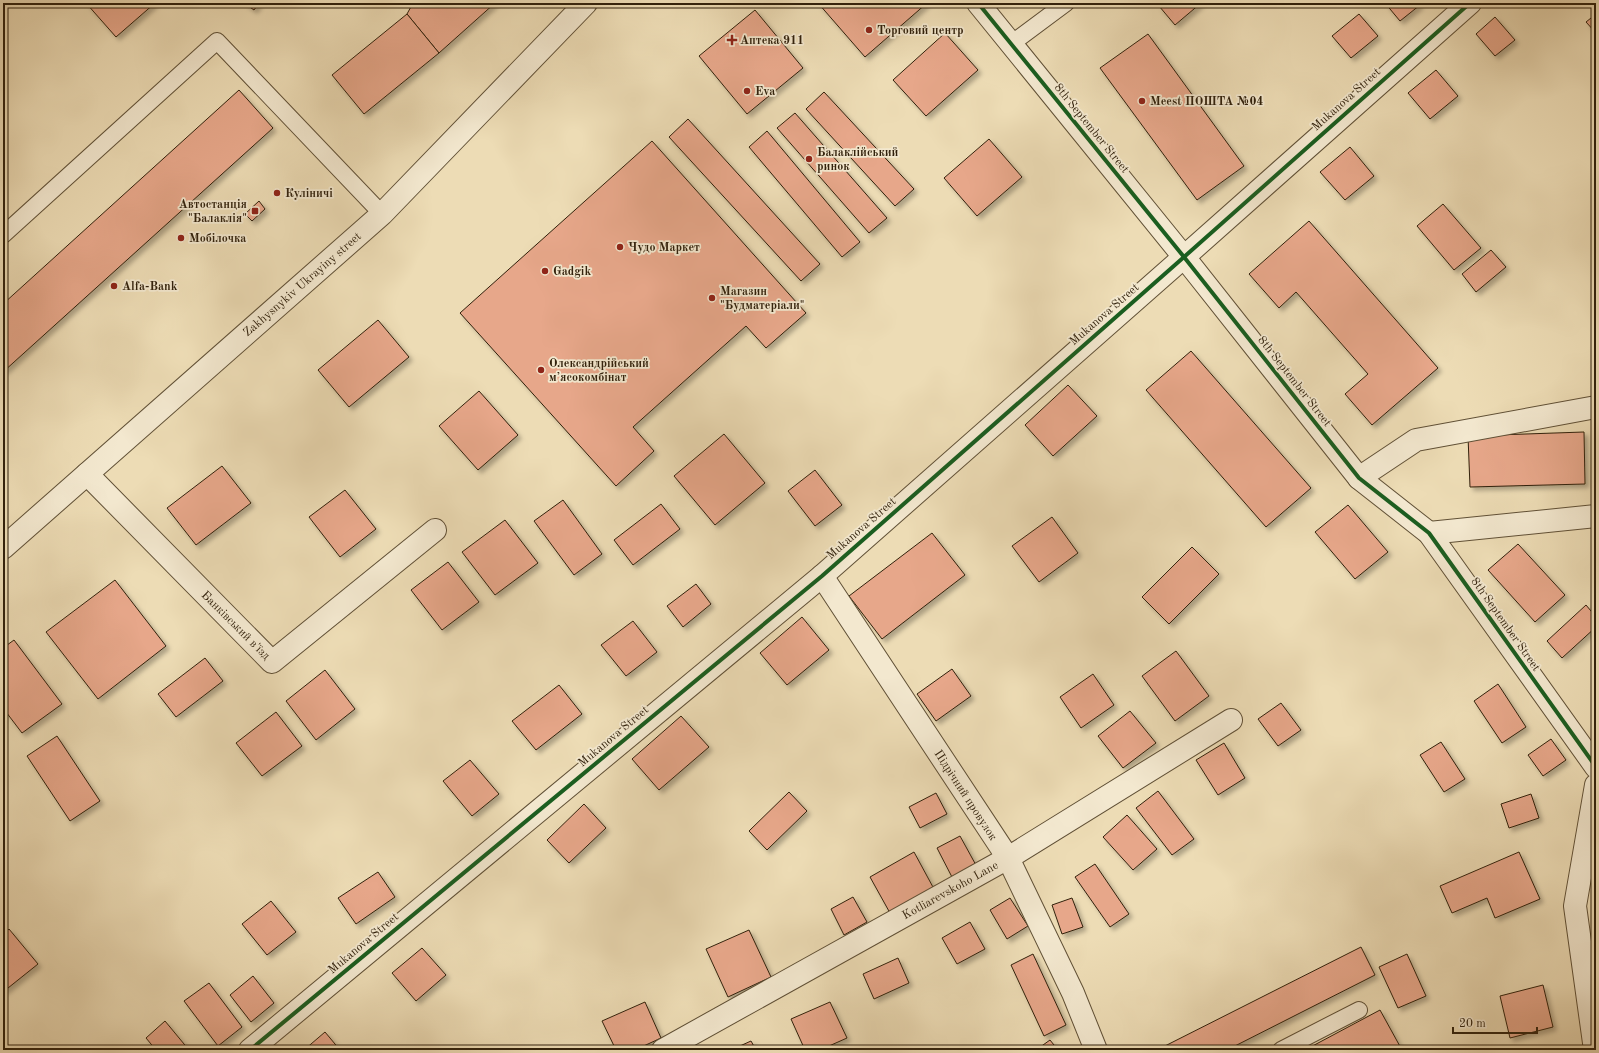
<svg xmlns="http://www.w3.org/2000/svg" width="1599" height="1053" font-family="'Old Standard TT',serif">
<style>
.building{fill:#e7a78a;stroke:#31210c;filter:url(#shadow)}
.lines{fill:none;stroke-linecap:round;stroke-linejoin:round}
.service-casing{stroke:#605036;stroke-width:18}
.minor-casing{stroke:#605036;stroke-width:24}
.tertiary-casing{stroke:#605036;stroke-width:24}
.service{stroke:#f3e8cf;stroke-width:16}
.minor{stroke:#f3e8cf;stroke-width:22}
.tertiary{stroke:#f3e8cf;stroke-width:22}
.cycleway-casing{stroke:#f3e8cf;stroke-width:6}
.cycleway{stroke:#1b5e20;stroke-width:4}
.poi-dot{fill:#8f2418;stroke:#f3e8cf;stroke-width:1.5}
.labels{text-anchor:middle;stroke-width:3.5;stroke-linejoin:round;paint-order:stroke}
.poi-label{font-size:12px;font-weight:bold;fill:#31210c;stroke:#f3e8cf;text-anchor:start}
.street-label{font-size:12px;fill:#31210c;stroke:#f3e8cf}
</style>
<defs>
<filter id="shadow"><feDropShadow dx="3.5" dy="3.5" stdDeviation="2" flood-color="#0004"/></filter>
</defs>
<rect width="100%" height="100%" fill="#eddcb5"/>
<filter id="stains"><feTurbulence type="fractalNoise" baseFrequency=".005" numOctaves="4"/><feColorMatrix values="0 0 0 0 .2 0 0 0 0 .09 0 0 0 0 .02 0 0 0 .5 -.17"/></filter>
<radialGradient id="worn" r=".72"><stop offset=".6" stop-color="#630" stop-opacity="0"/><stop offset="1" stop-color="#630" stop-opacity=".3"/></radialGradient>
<g class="building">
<polygon points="86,3 155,3 116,37"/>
<polygon points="244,3 259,3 254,10"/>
<polygon points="413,3 495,3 439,53 407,14"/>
<polygon points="818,3 927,3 865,57"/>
<polygon points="1162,3 1201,3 1175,25 1159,6"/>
<polygon points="1385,3 1418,3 1420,5 1400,21"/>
<polygon points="755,10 803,68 747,114 699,56"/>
<polygon points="407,14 439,53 364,114 332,75"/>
<polygon points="1359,14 1378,36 1351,58 1332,36"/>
<polygon points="1596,14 1596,33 1586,22"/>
<polygon points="1495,17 1515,40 1495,56 1476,34"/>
<polygon points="945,33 978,70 926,116 893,80"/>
<polygon points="1148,34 1244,166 1197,200 1100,68"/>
<polygon points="1436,70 1458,96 1430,119 1408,93"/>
<polygon points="239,90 273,128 3,372 3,304"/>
<polygon points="824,92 914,189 895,206 806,109"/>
<polygon points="795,113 887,218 869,233 777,128"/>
<polygon points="688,119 820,264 801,281 669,137"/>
<polygon points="767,131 860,242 842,257 749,147"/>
<polygon points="989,139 1022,177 977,216 944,178"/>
<polygon points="652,141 806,313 766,348 746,326 633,427 654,451 616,486 460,313"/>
<polygon points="1350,147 1374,176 1345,200 1320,172"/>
<polygon points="259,201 265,209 252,221 245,214"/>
<polygon points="1443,204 1481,248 1454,270 1417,226"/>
<polygon points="1309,221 1438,368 1372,425 1345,394 1368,374 1296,292 1279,308 1249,274"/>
<polygon points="1491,250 1506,267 1476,292 1462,274"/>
<polygon points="378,320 409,357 349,407 318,370"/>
<polygon points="1191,351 1311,488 1266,527 1146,390"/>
<polygon points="1068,385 1097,416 1053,456 1025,425"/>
<polygon points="479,391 518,435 478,470 439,426"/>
<polygon points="1584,432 1585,484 1470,487 1468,436"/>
<polygon points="724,434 765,483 715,525 674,476"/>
<polygon points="222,466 251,503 196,545 167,508"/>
<polygon points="815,470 842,505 815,526 788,491"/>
<polygon points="345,490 376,529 340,557 309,517"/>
<polygon points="563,500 602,554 574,575 534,521"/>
<polygon points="661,504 680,529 633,565 614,540"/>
<polygon points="1348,505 1388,552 1355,579 1315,532"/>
<polygon points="1052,517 1078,553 1039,582 1012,546"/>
<polygon points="505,520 538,563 495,595 462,552"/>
<polygon points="932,533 965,575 882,639 849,596"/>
<polygon points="1518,544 1565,595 1535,622 1488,570"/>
<polygon points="1192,547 1219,574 1169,624 1142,597"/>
<polygon points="448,562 479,602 442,630 411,590"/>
<polygon points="115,580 166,646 98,699 46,632"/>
<polygon points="696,584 711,604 683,627 667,606"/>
<polygon points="1586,605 1596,617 1596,627 1562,658 1547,641"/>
<polygon points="802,617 829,650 787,685 760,653"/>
<polygon points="633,621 657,652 626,676 601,645"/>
<polygon points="14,640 62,704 22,733 3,708 3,648"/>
<polygon points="1176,651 1209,696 1175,721 1142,676"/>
<polygon points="205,658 223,681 176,717 158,694"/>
<polygon points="952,669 971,696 936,721 917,694"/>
<polygon points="325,670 355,709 316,740 286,701"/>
<polygon points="1093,674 1114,705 1081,728 1060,697"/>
<polygon points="1498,684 1526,727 1502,743 1474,701"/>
<polygon points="559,685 582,714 536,750 512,721"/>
<polygon points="1281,703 1301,730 1278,746 1258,719"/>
<polygon points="1130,711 1156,743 1123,768 1098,736"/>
<polygon points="276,712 302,746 262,776 236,743"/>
<polygon points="681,716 709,747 659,790 632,759"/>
<polygon points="57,736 100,801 70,821 27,756"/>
<polygon points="1551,739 1566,760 1543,776 1528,755"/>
<polygon points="1441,742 1465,779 1444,792 1420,755"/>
<polygon points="1224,743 1245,778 1218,795 1196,760"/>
<polygon points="470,760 499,794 472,816 443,781"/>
<polygon points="1158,791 1194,839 1172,855 1136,808"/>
<polygon points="789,792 807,811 767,850 749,831"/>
<polygon points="936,793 947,814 920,828 909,807"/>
<polygon points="1531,794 1539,818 1509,828 1501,804"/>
<polygon points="584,804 606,828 569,863 547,840"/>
<polygon points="1127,815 1157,849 1133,870 1103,837"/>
<polygon points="960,836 977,867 953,879 937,848"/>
<polygon points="914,852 934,889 890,913 870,877"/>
<polygon points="1519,852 1540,899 1495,918 1487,898 1452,913 1440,886"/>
<polygon points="1095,864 1129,914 1110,927 1075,877"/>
<polygon points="378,872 395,897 356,924 338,898"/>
<polygon points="853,897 867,922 844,935 831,909"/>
<polygon points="1010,898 1028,926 1007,939 990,910"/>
<polygon points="1072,898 1083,927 1062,934 1052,905"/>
<polygon points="271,901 296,932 267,955 242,924"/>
<polygon points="970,922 985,949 957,964 942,938"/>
<polygon points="9,929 38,964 3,992 3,935"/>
<polygon points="749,930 771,977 728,997 706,949"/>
<polygon points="1361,947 1375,975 1227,1050 1157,1050"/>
<polygon points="422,948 446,975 416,1001 392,973"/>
<polygon points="1033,954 1066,1025 1044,1036 1011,965"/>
<polygon points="1407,954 1426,996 1398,1008 1379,967"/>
<polygon points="898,958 909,983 874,999 863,974"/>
<polygon points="253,976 274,1003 251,1022 230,995"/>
<polygon points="209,983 242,1027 218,1046 184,1001"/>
<polygon points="1543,985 1553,1027 1510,1038 1500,996"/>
<polygon points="645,1002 661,1038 635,1050 616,1050 602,1021"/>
<polygon points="830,1002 847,1038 820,1050 805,1050 791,1019"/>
<polygon points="1380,1010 1402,1050 1305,1050"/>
<polygon points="165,1021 189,1050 156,1050 146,1038"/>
<polygon points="325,1032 340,1050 304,1050"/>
<polygon points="1050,1040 1058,1050 1036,1050"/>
<polygon points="751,1041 756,1050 731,1050"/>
</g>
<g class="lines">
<defs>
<g id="service">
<polyline points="1011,44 1066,3"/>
<polyline points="3,235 217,41 382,214"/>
<polyline points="1281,1050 1359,1010"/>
</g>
<g id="minor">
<polyline points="978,3 1184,257 1359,478 1429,533 1596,767"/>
<polyline points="87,474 272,662 435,530"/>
<polyline points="1359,478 1416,440 1596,407"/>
<polyline points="1429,533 1596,516"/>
<polyline points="822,576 1008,858 1073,993 1096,1050"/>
<polyline points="250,1050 822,576 1184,257 1470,3"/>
<polyline points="663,1050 1008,858 1231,720"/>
<polyline points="1595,1050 1575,906 1596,785"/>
</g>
<polyline id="tertiary" points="3,548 382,214 586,3"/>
</defs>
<use href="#service" class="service-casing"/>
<use href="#minor" class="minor-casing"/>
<use href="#tertiary" class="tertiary-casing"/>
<use href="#service" class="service"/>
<use href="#minor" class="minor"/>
<use href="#tertiary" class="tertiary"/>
<defs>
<g id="cycleway">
<polyline points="978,3 1184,257 1359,478 1429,533 1596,767"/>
<polyline points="250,1050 822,576 1184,257 1470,3"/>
</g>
</defs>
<use href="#cycleway" class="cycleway-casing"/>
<use href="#cycleway" class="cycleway"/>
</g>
<g class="poi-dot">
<circle cx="869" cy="30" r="4"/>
<path d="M730 34h4v4h4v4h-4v4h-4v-4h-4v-4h4z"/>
<circle cx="747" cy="91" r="4"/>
<circle cx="1142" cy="101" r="4"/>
<circle cx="809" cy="159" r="4"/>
<circle cx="277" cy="193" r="4"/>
<rect x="251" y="207" width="8" height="8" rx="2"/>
<circle cx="181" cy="238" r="4"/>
<circle cx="620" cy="247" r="4"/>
<circle cx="545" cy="271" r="4"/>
<circle cx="114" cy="286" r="4"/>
<circle cx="712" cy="298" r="4"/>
<circle cx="541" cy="370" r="4"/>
</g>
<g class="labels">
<g class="poi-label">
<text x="877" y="34">Торговий центр</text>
<text x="740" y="44">Аптека 911</text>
<text x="755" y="95">Eva</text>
<text x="1150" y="105">Meest ПОШТА №04</text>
<text x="817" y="156">Балаклійський<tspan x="817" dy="14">ринок</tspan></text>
<text x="285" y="197">Куліничі</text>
<text x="247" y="208" text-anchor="end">Автостанція<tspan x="247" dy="14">"Балаклія"</tspan></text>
<text x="189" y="242">Мобілочка</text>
<text x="628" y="251">Чудо Маркет</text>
<text x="553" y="275">Gadgik</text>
<text x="122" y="290">Alfa-Bank</text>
<text x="720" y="295">Магазин<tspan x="720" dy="14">"Будматеріали"</tspan></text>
<text x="549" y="367">Олександрійський<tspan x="549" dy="14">мʼясокомбінат</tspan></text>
</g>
<g class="street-label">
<text transform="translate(1346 99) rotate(-42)" y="4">Mukanova Street</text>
<text transform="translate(1092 128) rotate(51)" y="4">8th September Street</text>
<text transform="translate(302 284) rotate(-41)" y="4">Zakhysnykiv Ukrayiny street</text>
<text transform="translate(1104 314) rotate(-41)" y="4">Mukanova Street</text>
<text transform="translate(1295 381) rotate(52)" y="4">8th September Street</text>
<text transform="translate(861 528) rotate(-41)" y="4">Mukanova Street</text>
<text transform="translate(1506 624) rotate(55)" y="4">8th September Street</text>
<text transform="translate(236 625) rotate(45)" y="4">Банківський в'їзд</text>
<text transform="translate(613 736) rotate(-40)" y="4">Mukanova Street</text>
<text transform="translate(966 795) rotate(57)" y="4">Підрічний провулок</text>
<text transform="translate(950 890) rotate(-29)" y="4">Kotliarevskoho Lane</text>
<text transform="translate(363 943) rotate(-40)" y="4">Mukanova Street</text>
</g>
</g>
<rect width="1599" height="1053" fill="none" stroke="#eddcb5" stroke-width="16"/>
<rect x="4" y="4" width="1591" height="1045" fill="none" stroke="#31210c" stroke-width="2"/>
<rect x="8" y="8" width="1583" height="1037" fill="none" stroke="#31210c"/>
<path d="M1453 1027v6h84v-6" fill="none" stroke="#31210c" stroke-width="2"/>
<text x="1459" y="1027" font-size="12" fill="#31210c" stroke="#f3e8cf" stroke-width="3" paint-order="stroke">20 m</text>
<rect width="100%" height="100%" filter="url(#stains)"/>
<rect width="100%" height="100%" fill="url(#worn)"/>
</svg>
